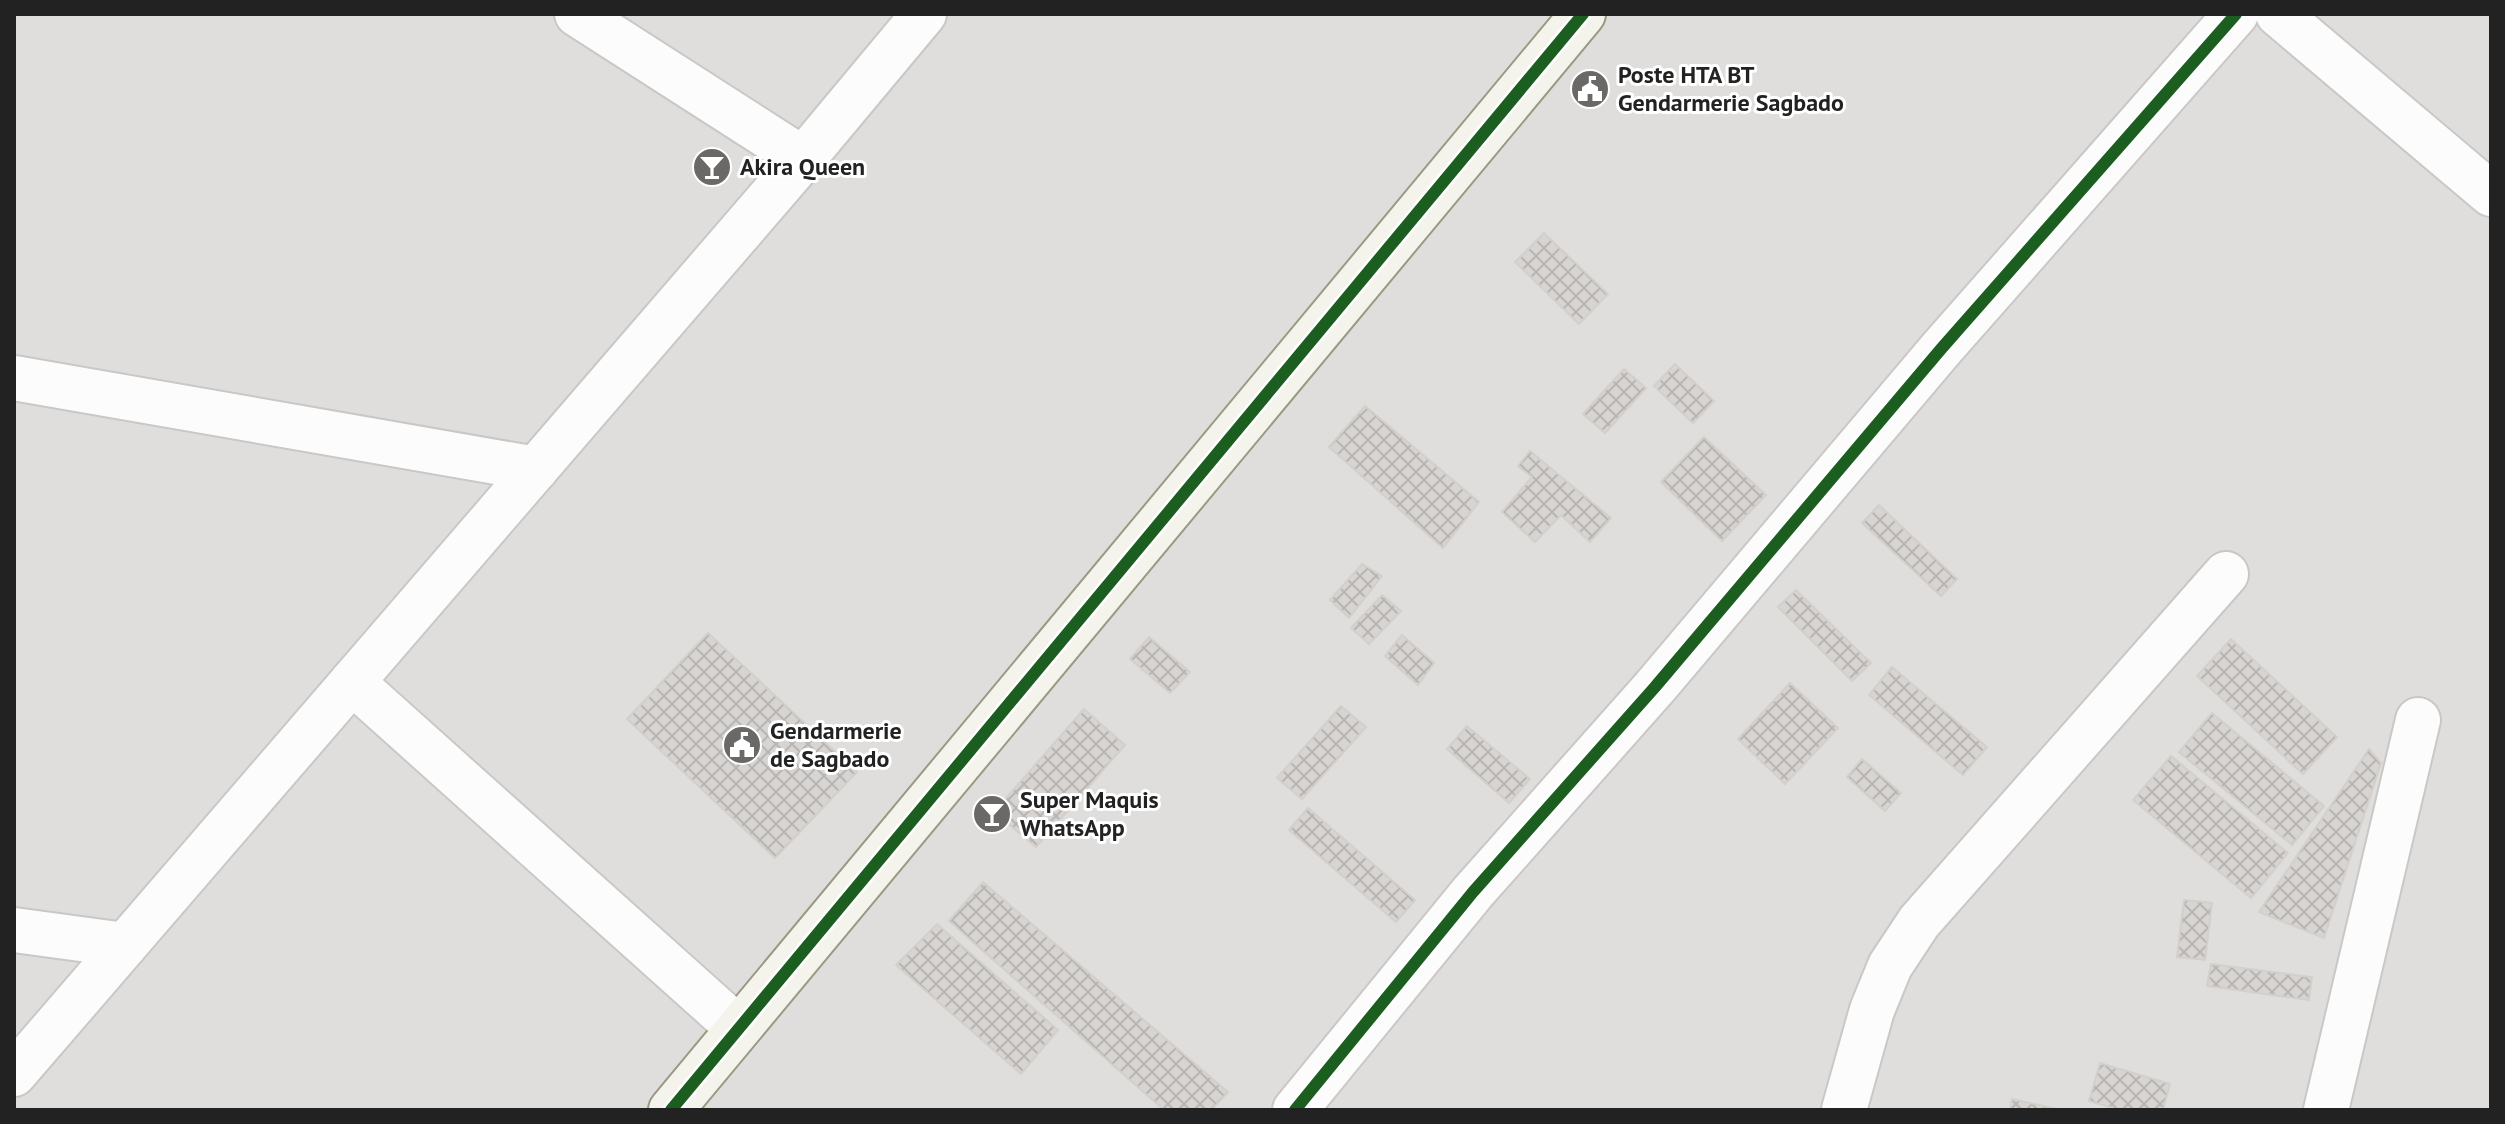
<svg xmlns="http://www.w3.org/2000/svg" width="2505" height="1124" font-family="'PT Sans',sans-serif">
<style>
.residential{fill:#dfdedc}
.building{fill:url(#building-cross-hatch);stroke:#d3d0cc;stroke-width:2}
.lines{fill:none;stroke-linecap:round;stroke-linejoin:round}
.street-casing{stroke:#c9c8c7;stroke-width:48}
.secondary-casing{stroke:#999a82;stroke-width:48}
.street{stroke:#fdfcfc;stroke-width:44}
.secondary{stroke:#f4f4ed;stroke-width:44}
.cycleway-casing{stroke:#fff;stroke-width:17}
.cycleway{stroke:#1b5e20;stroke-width:12}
.labels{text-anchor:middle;stroke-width:6;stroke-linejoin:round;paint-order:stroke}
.poi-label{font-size:24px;font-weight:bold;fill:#222;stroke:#fff;text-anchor:start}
</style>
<defs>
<pattern id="building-cross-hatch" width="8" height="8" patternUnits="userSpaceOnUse" patternTransform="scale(2)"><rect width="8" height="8" fill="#d7d4d2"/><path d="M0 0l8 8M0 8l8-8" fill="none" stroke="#b8b6b4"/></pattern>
</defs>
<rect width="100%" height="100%" fill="#f0eeeb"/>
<rect class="residential" x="14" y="14" width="2477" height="1096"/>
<g class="building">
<polygon points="1544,233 1608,294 1579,324 1515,262"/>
<polygon points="1675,364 1714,401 1693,423 1654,386"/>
<polygon points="1624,369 1646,388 1605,433 1583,414"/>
<polygon points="1365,406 1479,502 1443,548 1329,447"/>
<polygon points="1704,437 1766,495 1722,541 1661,482"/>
<polygon points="1530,451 1611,518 1590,542 1561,515 1535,542 1502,512 1532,477 1518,466"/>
<polygon points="1879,505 1957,579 1941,596 1862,523"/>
<polygon points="1362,564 1382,576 1349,618 1330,600"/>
<polygon points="1796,590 1871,663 1852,681 1778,607"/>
<polygon points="1382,595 1401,611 1369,644 1351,628"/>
<polygon points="708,633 857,772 775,858 627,719"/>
<polygon points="1402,635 1434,663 1418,685 1385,656"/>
<polygon points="1149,637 1190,672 1170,693 1130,659"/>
<polygon points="2231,639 2337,737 2303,774 2197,676"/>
<polygon points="1892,667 1987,747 1963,775 1869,695"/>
<polygon points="1790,683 1838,728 1785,784 1738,739"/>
<polygon points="1341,706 1366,727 1302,799 1277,778"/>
<polygon points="1084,709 1125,745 1036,847 994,812"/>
<polygon points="2212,713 2324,806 2292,845 2179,752"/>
<polygon points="1467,726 1530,779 1509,803 1447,749"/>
<polygon points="2369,749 2381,763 2324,938 2259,912"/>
<polygon points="2171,756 2288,853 2251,898 2133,800"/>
<polygon points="1862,759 1901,793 1885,811 1847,777"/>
<polygon points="1308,808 1415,900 1396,922 1289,830"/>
<polygon points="983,882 1228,1092 1211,1110 1164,1110 949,921"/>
<polygon points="2184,900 2212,903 2205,960 2177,957"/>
<polygon points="937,924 1058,1030 1021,1074 896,965"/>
<polygon points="2211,964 2312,977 2309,1000 2207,986"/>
<polygon points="2100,1063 2170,1084 2163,1110 2119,1110 2089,1101"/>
<polygon points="2012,1099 2061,1110 2010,1110"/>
</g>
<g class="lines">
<defs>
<g id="street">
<polyline points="577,14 803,159"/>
<polyline points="2278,14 2491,194"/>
<polyline points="14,378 536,469"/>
<polyline points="352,682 738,1028"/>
<polyline points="14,930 125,945"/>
<polyline points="14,1074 803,159 924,14"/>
<polyline points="1295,1110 1473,892 1655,687 1941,349 2236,14"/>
<polyline points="1844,1110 1872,1010 1890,966 1919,922 2226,574"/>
<polyline points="2326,1110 2418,720"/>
</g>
<polyline id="secondary" points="671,1110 1583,14"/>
</defs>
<use href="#street" class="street-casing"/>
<use href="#secondary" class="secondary-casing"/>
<use href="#street" class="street"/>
<use href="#secondary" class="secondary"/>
<defs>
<g id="cycleway">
<polyline points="671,1110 1583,14"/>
<polyline points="1295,1110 1473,892 1655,687 1941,349 2236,14"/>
</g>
</defs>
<use href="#cycleway" class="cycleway-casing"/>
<use href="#cycleway" class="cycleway"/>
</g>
<defs>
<symbol id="civic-disc" viewBox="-11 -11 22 22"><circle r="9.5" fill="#6a6968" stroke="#fff"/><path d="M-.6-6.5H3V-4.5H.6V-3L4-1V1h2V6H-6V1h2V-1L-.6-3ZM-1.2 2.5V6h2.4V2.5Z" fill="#fff"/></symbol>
<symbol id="bar-disc" viewBox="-11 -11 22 22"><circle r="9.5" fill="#6a6968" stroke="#fff"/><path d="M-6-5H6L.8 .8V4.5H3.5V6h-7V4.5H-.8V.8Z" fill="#fff"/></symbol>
</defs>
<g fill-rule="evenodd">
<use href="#civic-disc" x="1568" y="67" width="44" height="44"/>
<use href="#bar-disc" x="690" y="145" width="44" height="44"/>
<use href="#civic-disc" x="720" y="723" width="44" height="44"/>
<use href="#bar-disc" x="970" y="792" width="44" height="44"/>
</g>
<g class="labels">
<g class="poi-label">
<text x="1618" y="83">Poste HTA BT<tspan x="1618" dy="28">Gendarmerie Sagbado</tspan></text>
<text x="740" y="175">Akira Queen</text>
<text x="770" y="739">Gendarmerie<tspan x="770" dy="28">de Sagbado</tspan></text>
<text x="1020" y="808">Super Maquis<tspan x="1020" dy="28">WhatsApp</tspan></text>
</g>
</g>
<rect width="2505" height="1124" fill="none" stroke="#222222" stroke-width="32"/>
</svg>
